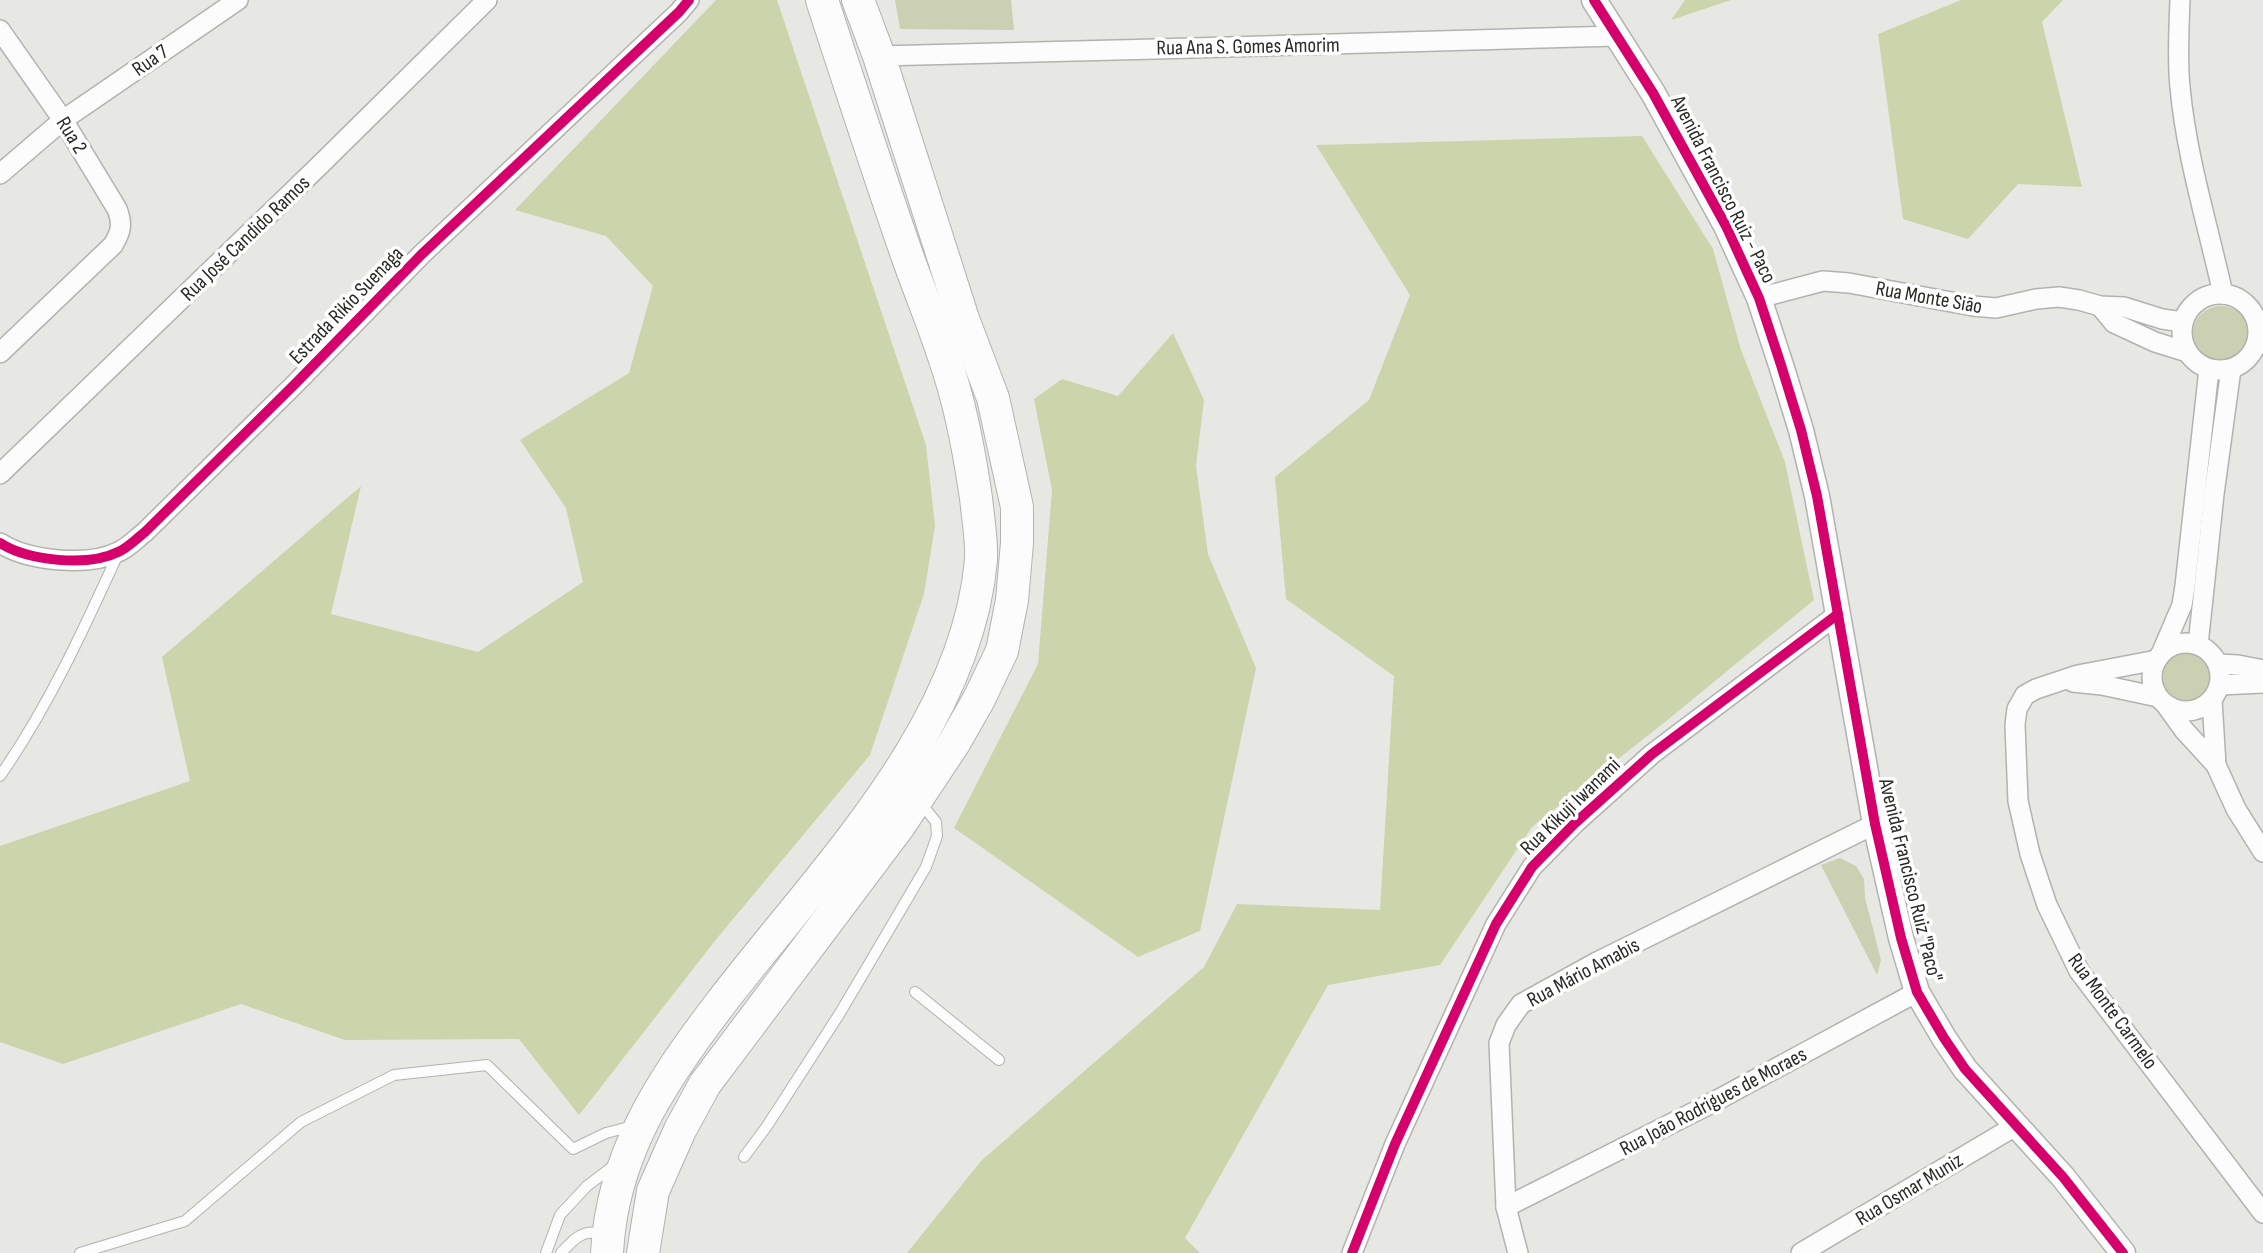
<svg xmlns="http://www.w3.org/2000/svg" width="2263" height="1253" font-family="'Sofia Sans Condensed',sans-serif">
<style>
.green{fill:#cad0b1}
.forest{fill:#ccd4ab}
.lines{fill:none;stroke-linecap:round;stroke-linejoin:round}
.service-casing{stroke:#b2b3b0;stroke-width:12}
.minor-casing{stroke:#b2b3b0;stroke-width:22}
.tertiary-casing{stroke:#b2b3b0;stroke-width:27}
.primary-casing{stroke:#b2b3b0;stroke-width:34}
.service{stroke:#fbfcfb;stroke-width:10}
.minor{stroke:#fbfcfb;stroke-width:19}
.tertiary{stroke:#fbfcfb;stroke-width:24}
.primary{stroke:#fbfcfb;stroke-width:32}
.cycleway-casing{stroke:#fff;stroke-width:15}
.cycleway{stroke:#d6006c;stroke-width:10}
.labels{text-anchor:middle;stroke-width:7;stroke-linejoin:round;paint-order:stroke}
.street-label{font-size:21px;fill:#292926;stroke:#fff}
</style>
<rect width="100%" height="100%" fill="#e7e8e4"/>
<g class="green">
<polygon points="895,0 1011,0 1014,30 900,29"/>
<circle cx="2221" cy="335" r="29"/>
<path d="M2188,648C2239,655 2204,724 2169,699C2155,689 2156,666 2168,656C2173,651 2182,650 2188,648Z"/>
<polygon points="1840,858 1856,866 1864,879 1865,898 1881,960 1877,975 1821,865"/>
</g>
<g class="forest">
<polygon points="716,0 777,0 926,445 935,526 924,594 870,755 718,937 579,1115 519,1039 345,1040 241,1004 63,1064 0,1042 0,846 190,781 162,657 361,486 331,614 478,652 583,582 566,508 520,440 629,373 653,286 606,236 515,210"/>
<polygon points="1685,0 1731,0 1671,20"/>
<polygon points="1961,0 2063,0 2042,22 2082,187 2018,184 1968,239 1903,219 1878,34"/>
<polygon points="1642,136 1713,249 1741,350 1785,462 1814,600 1665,722 1532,827 1440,965 1328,985 1185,1238 1200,1253 907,1253 981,1161 1204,967 1237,904 1380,910 1394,676 1286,599 1275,477 1369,400 1410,295 1316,145"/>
<polygon points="1173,333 1204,400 1196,466 1208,554 1256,668 1200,931 1138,957 954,828 1038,664 1052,490 1034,399 1062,379 1118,396"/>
</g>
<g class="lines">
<defs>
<g id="service">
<path d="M0,776C48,707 83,631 118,554"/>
<polyline points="915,992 999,1060"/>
<polyline points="744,1157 767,1126 840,1013 926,867 937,836 936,822 920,802"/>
<polyline points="80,1253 185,1221 301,1122 394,1075 487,1065 573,1149 606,1133 633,1126"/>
<polyline points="546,1253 560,1215 587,1186 616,1164"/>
<path d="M561,1253C573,1240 585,1226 603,1236"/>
</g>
<g id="minor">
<path d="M2180,0C2179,29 2177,58 2180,87C2186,155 2208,226 2223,294"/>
<path d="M0,30L63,120L117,209C123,224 121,232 113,245L0,353"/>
<path d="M879,56C1125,49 1371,45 1617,36"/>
<polyline points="0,174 63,120 238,0"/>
<circle cx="2220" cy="332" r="38"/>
<polyline points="1759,298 1823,281 1849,283 1973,306 1996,308 2036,299 2059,297 2079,300 2100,306 2124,307 2162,319 2183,322"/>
<polyline points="2100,306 2114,323 2155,342 2187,352"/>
<polyline points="0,474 322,163 487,0"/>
<path d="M0,543C28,561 88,567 118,552C128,548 137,538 145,532L295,384L421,255L679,12L689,0"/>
<circle cx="2186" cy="677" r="34"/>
<polyline points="2198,645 2214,494 2231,369"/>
<polyline points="2161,654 2182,605 2185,586 2209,369"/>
<polyline points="2157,660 2078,675 2036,689 2025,695 2017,709 2015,725 2018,801 2030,854 2047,905 2079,971 2263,1213"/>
<polyline points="2218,664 2238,665 2263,670"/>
<polyline points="2073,682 2102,685 2158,697"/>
<polyline points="2220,685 2263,683"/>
<polyline points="2212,700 2216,765"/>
<polyline points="2166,705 2184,730 2216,765 2236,809 2263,852"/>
<polyline points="1506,1207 1708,1105 1917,992"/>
<polyline points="1352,1253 1395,1144 1496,924 1532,867 1574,824 1652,754 1838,614"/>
<polyline points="1518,1253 1506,1207 1499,1043 1506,1025 1521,1004 1597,962 1875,824"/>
<polyline points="1801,1253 2017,1125"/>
</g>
<polyline id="tertiary" points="1594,0 1653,93 1726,226 1759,298 1781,365 1801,430 1817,496 1875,824 1901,938 1917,992 1944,1038 1965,1069 2063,1177 2123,1253"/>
<g id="primary">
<path d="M607,1253C612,1154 662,1080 720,1004C819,874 966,731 981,560C982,540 978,518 976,498C971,464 965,429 956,396C944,349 924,303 908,258C878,172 850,86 822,0"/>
<polyline points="643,1253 653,1191 680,1130 705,1084 899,826 954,743 979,699 1002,651 1012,600 1017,543 1017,507 993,398 963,319 879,56 858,0"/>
</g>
</defs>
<use href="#service" class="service-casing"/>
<use href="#minor" class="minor-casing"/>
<use href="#tertiary" class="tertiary-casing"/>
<use href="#primary" class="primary-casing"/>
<use href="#service" class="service"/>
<use href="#minor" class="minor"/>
<use href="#tertiary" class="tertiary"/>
<use href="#primary" class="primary"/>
<defs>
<g id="cycleway">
<polyline points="1594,0 1653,93 1726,226 1759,298 1781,365 1801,430 1817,496 1875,824 1901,938 1917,992 1944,1038 1965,1069 2063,1177 2123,1253"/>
<path d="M0,543C28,561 88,567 118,552C128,548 137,538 145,532L295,384L421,255L679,12L689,0"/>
<polyline points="1352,1253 1395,1144 1496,924 1532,867 1574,824 1652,754 1838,614"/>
</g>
</defs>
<use href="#cycleway" class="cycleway-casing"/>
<use href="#cycleway" class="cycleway"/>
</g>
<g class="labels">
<g class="street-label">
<text transform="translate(1248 46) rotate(-1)" y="7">Rua Ana S. Gomes Amorim</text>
<text transform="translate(150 60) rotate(-35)" y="7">Rua 7</text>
<text transform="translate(72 135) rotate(58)" y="7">Rua 2</text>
<text transform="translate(1724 189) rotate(63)" y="7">Avenida Francisco Ruiz - Paco</text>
<text transform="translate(245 238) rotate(-44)" y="7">Rua José Candido Ramos</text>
<text transform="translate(1929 297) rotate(10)" y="7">Rua Monte Sião</text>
<text transform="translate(346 305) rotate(-46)" y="7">Estrada Rikio Suenaga</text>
<text transform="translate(1570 806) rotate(-44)" y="7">Rua Kikuji Iwanami</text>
<text transform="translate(1911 880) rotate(76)" y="7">Avenida Francisco Ruiz "Paco"</text>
<text transform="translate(1583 972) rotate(-28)" y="7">Rua Mário Amabis</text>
<text transform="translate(2113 1011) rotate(54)" y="7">Rua Monte Carmelo</text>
<text transform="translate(1713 1101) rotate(-28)" y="7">Rua João Rodrigues de Moraes</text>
<text transform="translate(1909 1189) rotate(-31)" y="7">Rua Osmar Muniz</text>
</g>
</g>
</svg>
